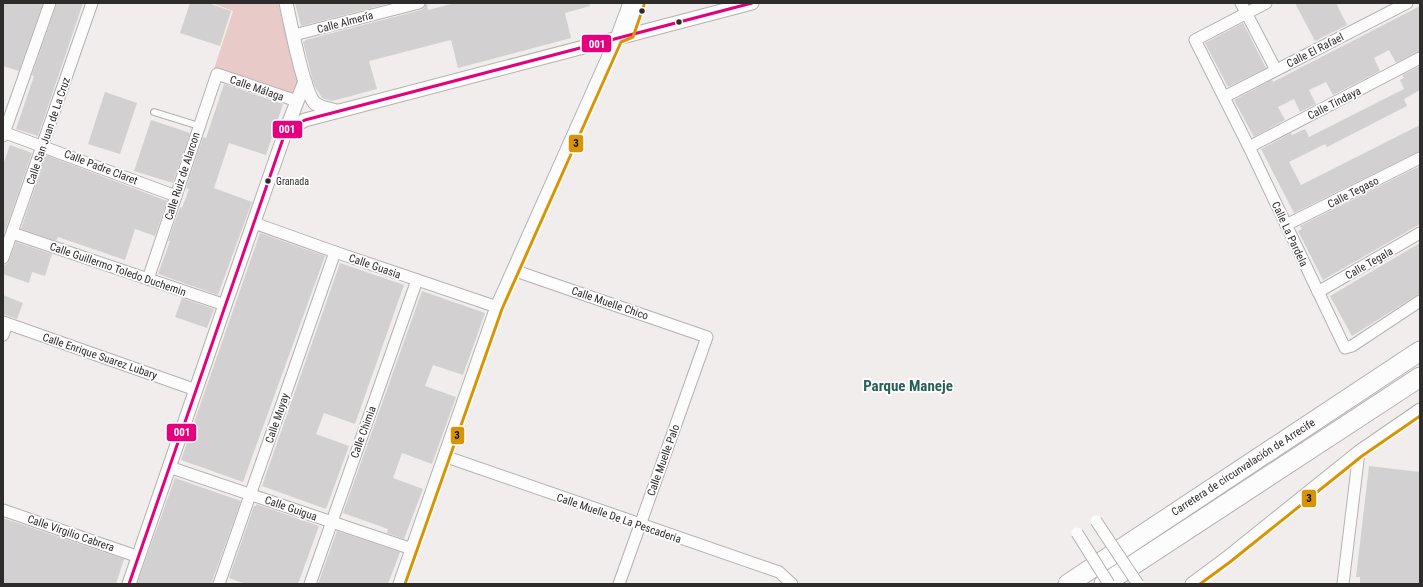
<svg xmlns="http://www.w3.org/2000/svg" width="1423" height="587" font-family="'Roboto Condensed',sans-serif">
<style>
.green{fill:#e8cac8}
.building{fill:#d2d0d0}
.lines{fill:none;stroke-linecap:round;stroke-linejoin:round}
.service-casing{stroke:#b5b1b1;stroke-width:8}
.minor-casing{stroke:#b5b1b1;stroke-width:13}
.tertiary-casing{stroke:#b5b1b1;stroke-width:15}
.motorway-casing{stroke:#b5b1b1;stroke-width:21}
.service{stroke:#fdfcfc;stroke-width:5.5}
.minor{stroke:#fdfcfc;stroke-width:11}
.tertiary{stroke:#fdfcfc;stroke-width:13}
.motorway{stroke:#fdfcfc;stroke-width:19}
.minor-bridge-casing{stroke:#b5b1b1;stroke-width:13;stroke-linecap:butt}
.minor-bridge{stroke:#fdfcfc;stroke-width:11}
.bus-1-casing{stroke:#fff;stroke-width:6}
.bus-2-casing{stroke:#fff;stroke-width:6}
.bus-1{stroke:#e5007d;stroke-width:3}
.bus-2{stroke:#d99406;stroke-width:3}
.bus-dot{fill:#2e2b2b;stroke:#fff;stroke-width:1.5}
.labels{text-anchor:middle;stroke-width:3.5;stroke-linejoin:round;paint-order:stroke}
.bus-label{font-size:10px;fill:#2e2b2b;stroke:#fff;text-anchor:start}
.street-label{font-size:11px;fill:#2e2b2b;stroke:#fff}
.district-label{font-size:15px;font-weight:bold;fill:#275f59;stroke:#fff}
.line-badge{stroke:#fff;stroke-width:1.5}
.badge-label{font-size:11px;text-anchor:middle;font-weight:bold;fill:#fff}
.pale-badge-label{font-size:11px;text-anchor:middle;font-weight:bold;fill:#111}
</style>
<rect width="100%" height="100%" fill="#f2eded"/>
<polygon class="green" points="212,3 278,3 299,85 295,97 214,69 233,11"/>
<g class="building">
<polygon points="3,3 43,3 19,71 3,66"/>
<polygon points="57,3 83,3 38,136 16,129 34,76 32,75"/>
<polygon points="190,3 208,3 231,11 220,46 180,33"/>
<polygon points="295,3 391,3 301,26"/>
<polygon points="426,3 427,3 428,10 455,3 589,3 590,6 565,13 571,38 458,68 451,40 369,61 377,89 332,101 322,98 314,85 303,42 305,41 305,40 421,10 424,8"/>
<polygon points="1295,3 1336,3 1347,25 1315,41"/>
<polygon points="1420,6 1420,51 1396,63 1389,50 1374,58 1380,71 1333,95 1326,82 1309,90 1316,104 1300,112 1294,99 1278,107 1285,120 1254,137 1234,100 1272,80 1273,82"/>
<polygon points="1243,23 1266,68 1228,87 1205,43"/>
<polygon points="1420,66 1420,90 1404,99 1407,106 1327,147 1325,144 1289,162 1301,185 1420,125 1420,151 1294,213 1261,149 1291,133 1292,135 1305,129 1309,137 1404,89 1400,80 1404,78 1402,75"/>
<polygon points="224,84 283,104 266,155 229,143 214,188 252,202 218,295 158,274 170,241 168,241 180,207 182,208 189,189 186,188 203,137 206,138"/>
<polygon points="105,92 137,103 120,154 88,144"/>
<polygon points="151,120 190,133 173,183 134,171"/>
<polygon points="10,145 32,153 3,237 3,165"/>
<polygon points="46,155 167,201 155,236 135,229 125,260 58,237 56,241 21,229"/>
<polygon points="1420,166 1420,224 1323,280 1298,231 1302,229 1300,226"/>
<polygon points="260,233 325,256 243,482 181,460"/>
<polygon points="16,242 52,254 45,276 32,272 29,283 3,274 3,265 7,264 9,261"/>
<polygon points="1420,243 1420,293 1352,336 1330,296"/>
<polygon points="340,263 404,285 355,424 324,413 316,434 349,446 326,509 262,486"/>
<polygon points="422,291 485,313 463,375 433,365 425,386 456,397 432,464 402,453 393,478 423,489 404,539 387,533 388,529 343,513"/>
<polygon points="3,295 23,303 17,319 3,314"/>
<polygon points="182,298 214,309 207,328 175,317"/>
<polygon points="1369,466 1420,472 1420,584 1360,584 1360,577 1356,577"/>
<polygon points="175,478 241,501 215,573 211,584 137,584"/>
<polygon points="256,504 319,526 298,584 246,584 229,578 254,506 256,506"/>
<polygon points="3,518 124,559 116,584 3,584"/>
<polygon points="337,531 400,552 388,584 318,584"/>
</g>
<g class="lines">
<defs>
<polyline id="service" points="154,112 199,126"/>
<g id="minor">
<polyline points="1241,3 1276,70"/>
<polyline points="1266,3 1195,40 1249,147 1345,348 1352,346 1420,301"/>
<polyline points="294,35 419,3"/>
<polyline points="1224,97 1407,3"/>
<polyline points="3,132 176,196"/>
<polyline points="3,136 50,3"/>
<polyline points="1249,147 1420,58"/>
<polyline points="254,223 335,252 497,307"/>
<polyline points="1286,225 1420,158"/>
<polyline points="12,233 225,305"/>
<polyline points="3,258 92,3"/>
<polyline points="513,270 707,337 619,584"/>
<polyline points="148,279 217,74 297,101"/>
<polyline points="1318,292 1420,233"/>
<polyline points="3,322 196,390"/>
<polyline points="3,335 7,324"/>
<polyline points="444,456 779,572 792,584"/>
<polyline points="169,467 412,549"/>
<polyline points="3,510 139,557"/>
<polyline points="219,584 335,252"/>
<polyline points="310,584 417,280"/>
<polyline points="1343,584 1359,452"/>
</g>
<g id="tertiary">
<path d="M286,3C290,20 304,96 316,104C321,108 330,109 337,111"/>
<polyline points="629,34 639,3"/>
<polyline points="286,130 305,120 752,3"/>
<polyline points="129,584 225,305 286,130 305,81"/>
<polyline points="400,584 497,307 617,38 630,3"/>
<polyline points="1192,584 1227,558 1359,452 1420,410"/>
</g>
<g id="motorway">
<polyline points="1068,584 1420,351"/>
<polyline points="1104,584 1420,377"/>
</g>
</defs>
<use href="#service" class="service-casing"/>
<use href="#minor" class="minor-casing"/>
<use href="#tertiary" class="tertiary-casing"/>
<use href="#motorway" class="motorway-casing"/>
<use href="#service" class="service"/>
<use href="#minor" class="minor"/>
<use href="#tertiary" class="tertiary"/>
<use href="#motorway" class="motorway"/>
<defs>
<g id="minor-bridge">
<polyline points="1096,521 1138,584"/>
<polyline points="1077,533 1109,584"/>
</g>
</defs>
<use href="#minor-bridge" class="minor-bridge-casing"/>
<use href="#minor-bridge" class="minor-bridge"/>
<defs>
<polyline id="bus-1" points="129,584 286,130 305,120 752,3"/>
<g id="bus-2">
<polyline points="405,584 502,309 621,42 633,37 644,5"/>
<polyline points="1200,584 1230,562 1362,456 1420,416"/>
</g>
</defs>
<use href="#bus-1" class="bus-1-casing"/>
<use href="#bus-2" class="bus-2-casing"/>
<use href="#bus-1" class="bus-1"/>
<use href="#bus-2" class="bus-2"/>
</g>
<g class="bus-dot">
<circle cx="642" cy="11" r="3.5"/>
<circle cx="679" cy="22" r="3.5"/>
<circle cx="268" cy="181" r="3.5"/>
</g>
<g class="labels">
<g class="bus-label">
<text x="276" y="185">Granada</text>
</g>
<g class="street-label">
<text transform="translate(345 22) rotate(-15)" y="4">Calle Almería</text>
<text transform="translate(1315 50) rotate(-27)" y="4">Calle El Rafael</text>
<text transform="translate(257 88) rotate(19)" y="4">Calle Málaga</text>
<text transform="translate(1334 103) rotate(-27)" y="4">Calle Tindaya</text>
<text transform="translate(48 131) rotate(-71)" y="4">Calle San Juan de La Cruz</text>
<text transform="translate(101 167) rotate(21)" y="4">Calle Padre Claret</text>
<text transform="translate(182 176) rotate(-72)" y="4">Calle Ruiz de Alarcon</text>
<text transform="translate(1353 192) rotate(-27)" y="4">Calle Tegaso</text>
<text transform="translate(1290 234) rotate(65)" y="4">Calle La Pardela</text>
<text transform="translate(1369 263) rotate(-30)" y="4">Calle Tegala</text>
<text transform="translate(375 266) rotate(19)" y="4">Calle Guasia</text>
<text transform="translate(118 269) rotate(19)" y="4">Calle Guillermo Toledo Duchemin</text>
<text transform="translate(610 303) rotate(19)" y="4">Calle Muelle Chico</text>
<text transform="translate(100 356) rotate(19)" y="4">Calle Enrique Suarez Lubary</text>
<text transform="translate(277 418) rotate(-71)" y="4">Calle Muyay</text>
<text transform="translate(363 432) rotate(-70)" y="4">Calle Chimia</text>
<text transform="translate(663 460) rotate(-70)" y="4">Calle Muelle Palo</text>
<text transform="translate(1243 467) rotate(-33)" y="4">Carretera de circunvalación de Arrecife</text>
<text transform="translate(291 508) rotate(19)" y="4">Calle Guigua</text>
<text transform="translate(619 518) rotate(19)" y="4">Calle Muelle De La Pescaderia</text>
<text transform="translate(71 533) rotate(19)" y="4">Calle Virgilio Cabrera</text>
</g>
<g class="district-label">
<text x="908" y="391">Parque Maneje</text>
</g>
</g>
<g class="line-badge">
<rect x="581" y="34" width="31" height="19" rx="4" fill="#e5007d"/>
<rect x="272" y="120" width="31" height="19" rx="4" fill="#e5007d"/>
<rect x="568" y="134" width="16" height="19" rx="4" fill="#d99406"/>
<rect x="166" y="423" width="31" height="19" rx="4" fill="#e5007d"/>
<rect x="450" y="426" width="15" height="19" rx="4" fill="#d99406"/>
<rect x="1301" y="489" width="16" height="19" rx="4" fill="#d99406"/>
</g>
<g class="badge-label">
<text x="597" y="48">001</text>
<text x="287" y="133">001</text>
<text x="182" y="436">001</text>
</g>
<g class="pale-badge-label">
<text x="576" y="147">3</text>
<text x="457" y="439">3</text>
<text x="1309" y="502">3</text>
</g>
<rect width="1423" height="587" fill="none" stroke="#2e2b2b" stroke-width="8"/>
</svg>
